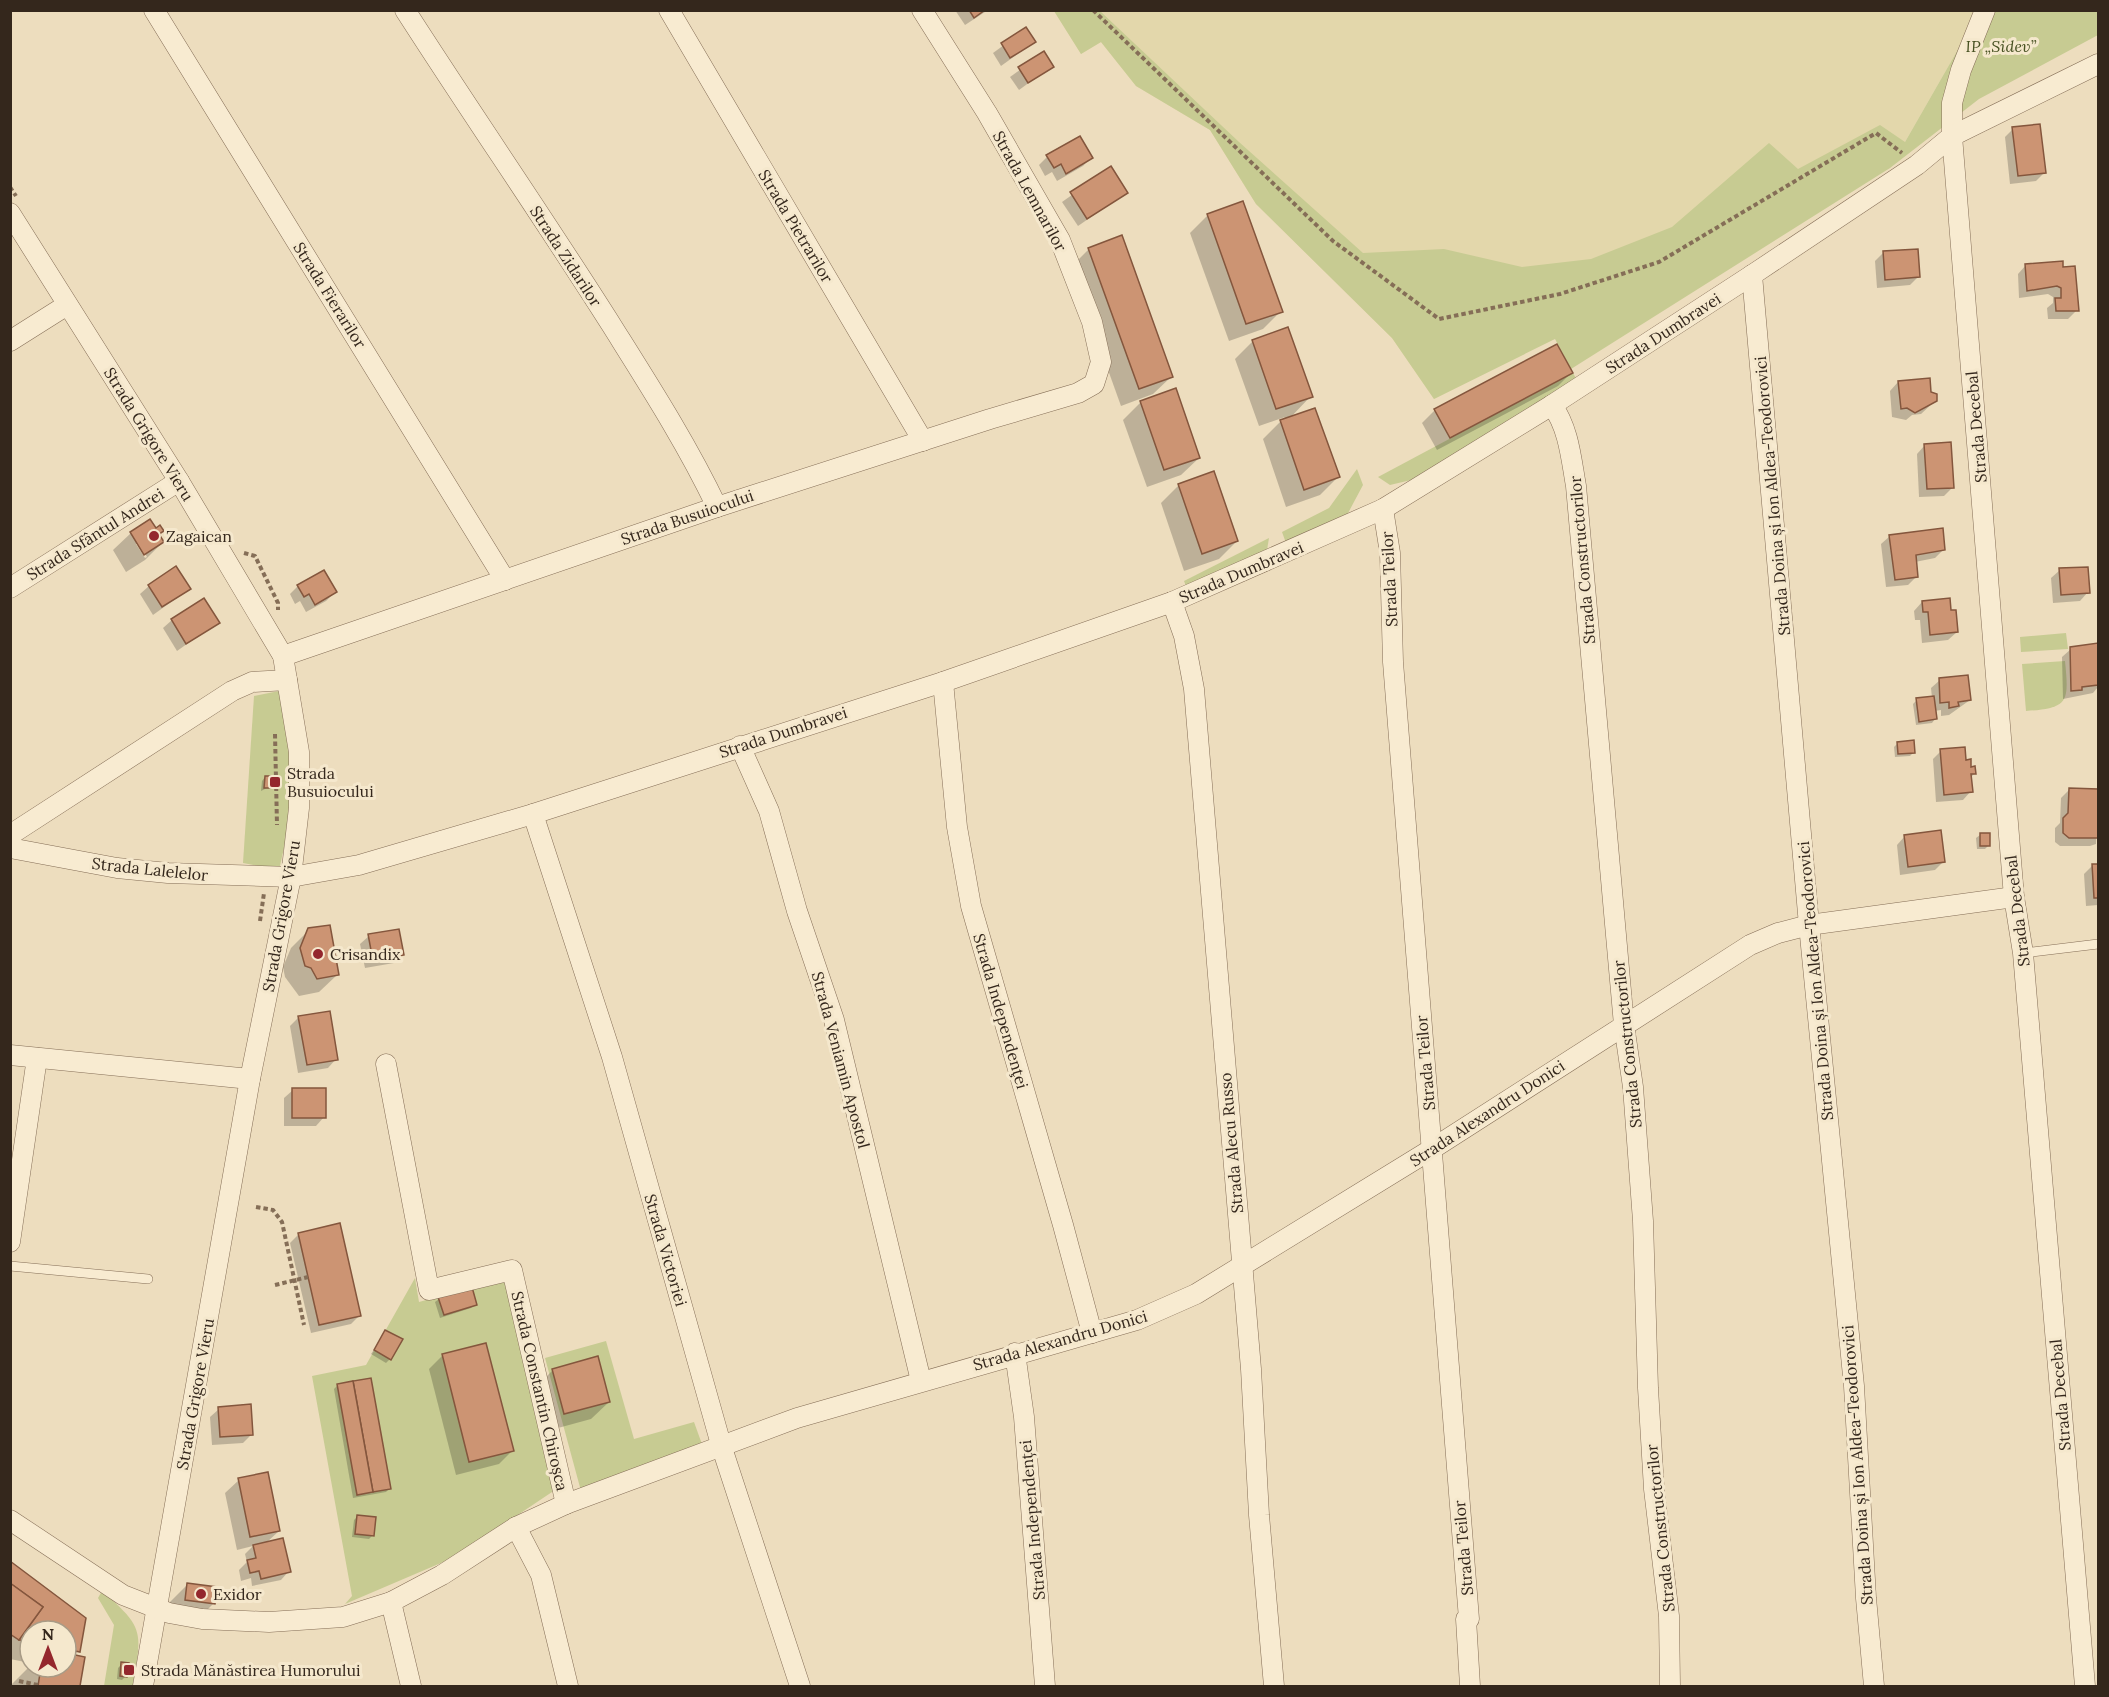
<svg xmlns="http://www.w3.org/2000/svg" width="2109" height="1697" font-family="Lora,serif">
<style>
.farmland{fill:#e3d7ab}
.green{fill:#c7cb92;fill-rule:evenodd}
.shadow{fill:#0003;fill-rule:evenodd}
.building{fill:#cc9473;stroke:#84563d;stroke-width:1.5}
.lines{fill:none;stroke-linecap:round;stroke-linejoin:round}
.service-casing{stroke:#856e57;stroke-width:10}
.minor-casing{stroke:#856e57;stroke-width:21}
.path{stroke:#856e57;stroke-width:4;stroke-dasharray:4.5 3;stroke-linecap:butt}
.service{stroke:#f8ebd1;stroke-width:9}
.minor{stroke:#f8ebd1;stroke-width:20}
.poi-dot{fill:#94272d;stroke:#f5e8cd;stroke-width:2}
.labels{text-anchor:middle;stroke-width:6;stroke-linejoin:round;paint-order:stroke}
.park-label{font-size:16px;font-style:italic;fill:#475122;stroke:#f5e8cd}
.street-label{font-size:16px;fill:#34271c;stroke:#f5e8cd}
.poi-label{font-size:16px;fill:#34271c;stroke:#f5e8cd;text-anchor:start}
</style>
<rect width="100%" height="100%" fill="#edddbe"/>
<polygon class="farmland" points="1054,11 1980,11 1890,168 1434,399 1392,338 1256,204 1210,130 1136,86 1101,42 1081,54"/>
<g class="green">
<polygon points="1054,11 1100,11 1239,142 1363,253 1444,249 1522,267 1591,259 1672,227 1769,143 1798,169 1880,125 1905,142 1980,11 2098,11 2098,35 1979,99 1890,168 1571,369 1555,339 1434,399 1392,338 1256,204 1210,130 1136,86 1101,42 1081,54"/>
<polygon points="1573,373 1577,380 1411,480 1390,485 1378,477"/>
<polygon points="1357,469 1363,485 1347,515 1286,543 1282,532 1329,508"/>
<polygon points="1269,538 1267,550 1186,586 1184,581"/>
<polygon points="2066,633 2068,649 2021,652 2020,637"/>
<path d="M2065,661C2069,702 2069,708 2026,711L2022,664Z"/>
<polygon points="279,691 293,768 291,817 279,870 243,863 254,696"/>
<polygon points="415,1278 419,1302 506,1278 555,1490 455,1557 345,1604 352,1596 312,1376 366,1365"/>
<path d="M606,1341L634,1439L694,1422L703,1447L581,1491L545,1358ZM598,1357L610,1402L564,1414L552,1369Z"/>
<path d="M102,1591C145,1628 142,1632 133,1686H104L114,1625L98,1598Z"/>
</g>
<g class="shadow">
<polygon points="955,10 988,10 965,25"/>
<polygon points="1026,29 1034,42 1001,66 993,53"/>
<polygon points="1043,53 1052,66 1019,90 1010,77"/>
<polygon points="2013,129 2044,173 2036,181 2010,184 2005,137"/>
<polygon points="1047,157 1091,158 1083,166 1057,181 1052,172 1045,176 1039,165"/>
<polygon points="1110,168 1126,193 1078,226 1062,202"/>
<polygon points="1208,215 1281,311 1263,329 1229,341 1190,233"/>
<polygon points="1089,249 1171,377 1153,394 1121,406 1071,267"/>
<polygon points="1883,253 1918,277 1910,285 1877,288 1875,261"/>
<polygon points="2061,262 2077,310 2068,319 2048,319 2047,308 2053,303 2053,297 2048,294 2019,298 2018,274 2026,265"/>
<polygon points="1253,341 1311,396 1289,419 1338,477 1320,495 1286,507 1263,439 1285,417 1259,426 1235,359"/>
<polygon points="1571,373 1558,386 1437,450 1422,423 1435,410"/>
<polygon points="1898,382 1930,392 1936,400 1921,414 1912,415 1906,420 1892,417 1890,391"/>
<polygon points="1141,402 1199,458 1181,475 1147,487 1123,420"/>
<polygon points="1925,445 1952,488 1944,496 1919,497 1917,454"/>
<polygon points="1179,485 1237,541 1219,559 1184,571 1161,503"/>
<path d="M155,530L162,531L158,535L163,542L145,560L126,572L113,550L131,533ZM136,544H140L147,557L145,558Z"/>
<polygon points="1890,536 1944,549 1935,558 1915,562 1917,576 1908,585 1886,587 1881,544"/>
<polygon points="2060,570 2088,592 2080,601 2053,603 2051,578"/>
<polygon points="149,586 189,589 153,615 140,594"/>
<polygon points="298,586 335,592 326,601 306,612 300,601 295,604 290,594"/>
<polygon points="1922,602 1950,612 1957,632 1948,640 1922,643 1920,620 1915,620 1914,611"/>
<polygon points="172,620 218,622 177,651 163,628"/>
<polygon points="2098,645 2098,687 2093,693 2063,699 2062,657 2071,649"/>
<polygon points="1940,680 1970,700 1949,715 1941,716 1941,710 1934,711 1935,719 1932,723 1916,725 1913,704 1917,700 1932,698 1931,688"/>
<polygon points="1898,743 1914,752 1910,756 1895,757 1894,747"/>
<polygon points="1941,751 1965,761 1975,773 1970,778 1971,791 1963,800 1936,802 1933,759"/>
<polygon points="265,777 269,787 261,791 262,781"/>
<polygon points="2069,790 2098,790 2096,844 2090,846 2060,846 2055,842 2055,828 2060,823 2061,798"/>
<polygon points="1980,835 1989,845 1985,849 1977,849 1976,838"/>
<polygon points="1905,836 1943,862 1935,870 1900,875 1897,845"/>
<polygon points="2098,865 2098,905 2086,906 2084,874 2092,866"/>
<polygon points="309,930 337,975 319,992 299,996 285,977 283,967 291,948"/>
<polygon points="369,936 402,955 394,963 365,968 360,944"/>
<polygon points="299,1017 336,1059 328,1068 298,1073 290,1026"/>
<polygon points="293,1090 324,1117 316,1126 284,1126 284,1098"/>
<polygon points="299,1234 360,1315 351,1324 311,1333 290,1243"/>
<polygon points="439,1299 475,1304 471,1308 440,1318 435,1302"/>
<polygon points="386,1332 390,1359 386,1363 371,1354"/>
<polygon points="485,1345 512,1451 499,1464 456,1475 429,1369 442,1356"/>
<polygon points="553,1370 609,1402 591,1419 547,1431 535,1388"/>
<polygon points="338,1385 390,1488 386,1492 353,1498 334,1389"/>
<polygon points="219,1409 252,1434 243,1443 212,1445 210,1417"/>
<polygon points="239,1480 279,1531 266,1543 289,1571 281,1580 252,1586 251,1578 241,1581 239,1570 247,1562 245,1554 253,1546 237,1550 225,1493"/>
<polygon points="358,1516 373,1535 369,1539 352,1537 354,1520"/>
<polygon points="10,1563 85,1618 78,1651 73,1656 84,1658 78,1686 10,1686 30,1666 66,1667 66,1631 30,1631 30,1663 10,1659"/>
<polygon points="188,1584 214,1603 196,1621 168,1617 170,1602"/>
<polygon points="122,1664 126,1676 122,1680 117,1679 118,1668"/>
</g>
<g class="building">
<polygon points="969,10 985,10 974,18"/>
<polygon points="1026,27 1036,42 1010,58 1001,43"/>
<polygon points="1044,51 1054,67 1028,83 1018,67"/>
<polygon points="2040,124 2046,173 2018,176 2012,127"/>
<polygon points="1080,136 1093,158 1066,174 1061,164 1054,168 1046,155"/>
<polygon points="1111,166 1128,193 1087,219 1070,192"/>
<polygon points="1243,201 1283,312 1246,324 1207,214"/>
<polygon points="1122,235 1173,377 1139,389 1088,248"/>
<polygon points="1918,249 1920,277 1885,280 1883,251"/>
<polygon points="2063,261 2063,267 2075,266 2079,311 2056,311 2055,298 2061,298 2061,288 2057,286 2027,291 2025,264"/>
<polygon points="1288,327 1313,397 1276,409 1252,340"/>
<polygon points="1557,344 1573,373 1450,438 1434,409"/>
<polygon points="1930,378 1931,392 1937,394 1937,401 1915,413 1907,408 1901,409 1898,381"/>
<polygon points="1176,388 1200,458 1164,470 1140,401"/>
<polygon points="1315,408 1340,477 1304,490 1280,420"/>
<polygon points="1951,442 1954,488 1927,489 1924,444"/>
<polygon points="1214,471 1238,541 1202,554 1178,484"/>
<polygon points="150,519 156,528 160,525 164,531 159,534 164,542 144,555 130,532"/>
<polygon points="1943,528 1945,550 1916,555 1918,577 1895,580 1889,535"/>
<polygon points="176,566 191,589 162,607 148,585"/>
<polygon points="2088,567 2090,593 2061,595 2059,568"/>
<polygon points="324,570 337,592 315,605 309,594 304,597 297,585"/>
<polygon points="204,598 220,623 186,644 171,619"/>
<polygon points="1950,598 1951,610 1956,610 1958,632 1930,635 1928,612 1923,612 1922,601"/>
<polygon points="2098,643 2098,685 2082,687 2082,690 2071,691 2070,647"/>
<polygon points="1968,675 1971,700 1958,702 1959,706 1949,708 1949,702 1940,703 1939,678"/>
<polygon points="1934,696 1937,719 1919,722 1916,698"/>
<polygon points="1914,740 1915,753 1898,754 1897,742"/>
<polygon points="1965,747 1966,760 1971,759 1971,767 1975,766 1976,774 1971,774 1973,792 1944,795 1940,749"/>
<polygon points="265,776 271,776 271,788 264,788"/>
<polygon points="2069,788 2098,789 2098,838 2069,838 2063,833 2063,818 2068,813"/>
<polygon points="1941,830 1945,862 1908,867 1904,835"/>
<rect x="1980" y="833" width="10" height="13"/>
<polygon points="2092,864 2098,864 2098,898 2094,898"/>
<polygon points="330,925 339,975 317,979 311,968 305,966 300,948 308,928"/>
<polygon points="399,929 404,955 373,961 368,934"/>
<polygon points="330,1011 338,1060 307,1065 298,1016"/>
<rect x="292" y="1088" width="34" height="30"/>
<polygon points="340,1223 361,1316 319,1325 298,1233"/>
<polygon points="472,1287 477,1305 444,1315 438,1297"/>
<polygon points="385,1330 403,1339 391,1360 374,1350"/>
<polygon points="486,1343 514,1451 469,1462 442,1354"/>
<polygon points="598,1356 610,1402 564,1414 552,1369"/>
<polygon points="371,1378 391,1489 373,1492 353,1381"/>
<polygon points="353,1381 373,1492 357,1495 337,1384"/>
<polygon points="251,1404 253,1435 220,1437 218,1407"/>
<polygon points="268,1472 280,1531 250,1537 238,1478"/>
<polygon points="357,1515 376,1517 374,1536 355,1534"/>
<polygon points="283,1538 291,1572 261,1579 259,1571 250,1573 247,1560 256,1558 253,1545"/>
<polygon points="10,1561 86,1618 80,1652 66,1649 66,1631 30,1631 30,1642 19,1640 43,1607 10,1583"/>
<polygon points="10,1583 43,1607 19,1640 10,1634"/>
<polygon points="187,1583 217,1587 215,1604 185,1600"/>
<polygon points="66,1653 85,1657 80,1686 38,1686 41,1667 66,1667"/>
<polygon points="121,1662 129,1663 127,1677 120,1676"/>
</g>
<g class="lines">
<defs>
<g id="service">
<polyline points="2023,953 2098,944"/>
<polyline points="10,1266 148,1279"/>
</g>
<g id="minor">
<polyline points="154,10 505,580"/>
<path d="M405,10C473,116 545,220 612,326C649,385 687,444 717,507"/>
<polyline points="669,10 923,441"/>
<polyline points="1985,10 1961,70 1952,103 1952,136 2014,897 2023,953 2085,1686"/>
<polyline points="10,213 179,481 283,656 299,752 299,808 291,877 250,1079 143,1686"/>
<polyline points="1752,275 1809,925 1854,1386 1866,1598 1874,1686"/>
<polyline points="10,341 67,305"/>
<path d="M1552,405C1569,429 1571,458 1576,486L1624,1025L1633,1087L1643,1221L1648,1388L1654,1489L1669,1616L1670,1686"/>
<polyline points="1383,509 1390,553 1393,662 1469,1619 1466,1619 1470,1686"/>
<polyline points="10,588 179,481"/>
<polyline points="1172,602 1184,636 1194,689 1251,1369 1259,1515 1274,1686"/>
<polyline points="283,656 717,507 990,419 1078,393 1094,384 1101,362 1092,322 1060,240 987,113 922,10"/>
<polyline points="943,682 957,827 971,906 1063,1225 1092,1333"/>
<polyline points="740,746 769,811 797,911 834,1020 921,1381"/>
<polyline points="533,814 612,1057 722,1448 800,1686"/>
<polyline points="10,835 232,691 252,682 287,680"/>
<polyline points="10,848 117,868 168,873 291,877 359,865 533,814 943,682 1172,602 1383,509 1552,405 1752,275 1917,165 1952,136 2098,64"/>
<polyline points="10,1055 250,1079"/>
<polyline points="386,1064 429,1290 512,1270 566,1504"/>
<polyline points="10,1242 37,1058"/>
<polyline points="1015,1353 1024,1417 1045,1686"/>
<polyline points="10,1520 123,1595 169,1613 202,1619 269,1622 343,1617 391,1602 442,1575 516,1527 566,1504 797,1418 1137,1320 1196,1294 1432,1149 1750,945 1778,933 1809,925 2014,897"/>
<polyline points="516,1527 541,1575 568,1686"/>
<polyline points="391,1602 411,1686"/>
</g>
</defs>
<use href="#service" class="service-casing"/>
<use href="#minor" class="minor-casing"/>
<g class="path">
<polyline points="1093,10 1333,241 1439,319 1560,294 1659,262 1876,133 1902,153"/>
<polyline points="10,187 16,196"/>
<polyline points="244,553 255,556 278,603 278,610"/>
<polyline points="275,734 277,825"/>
<polyline points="260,921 264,893"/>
<polyline points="256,1207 273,1210 282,1222 304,1325"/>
<polyline points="275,1285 308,1277"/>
<polyline points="19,1681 38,1685"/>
</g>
<use href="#service" class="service"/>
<use href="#minor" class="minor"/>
</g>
<g class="poi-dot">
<circle cx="154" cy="536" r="6"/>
<rect x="269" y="776" width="12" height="12" rx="3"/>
<circle cx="318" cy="954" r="6"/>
<circle cx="201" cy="1594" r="6"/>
<rect x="123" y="1664" width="12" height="12" rx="3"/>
</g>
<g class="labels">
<g class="park-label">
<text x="2001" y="52">IP „Sidev”</text>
</g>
<g class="street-label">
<text transform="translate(1030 191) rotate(61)" y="6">Strada Lemnarilor</text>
<text transform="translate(796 226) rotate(59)" y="6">Strada Pietrarilor</text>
<text transform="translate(566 256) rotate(57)" y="6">Strada Zidarilor</text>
<text transform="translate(330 295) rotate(58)" y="6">Strada Fierarilor</text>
<text transform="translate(1663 333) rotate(-33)" y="6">Strada Dumbravei</text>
<text transform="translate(1976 427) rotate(-95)" y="6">Strada Decebal</text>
<text transform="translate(149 434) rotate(58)" y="6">Strada Grigore Vieru</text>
<text transform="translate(1772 496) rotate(-95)" y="6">Strada Doina și Ion Aldea-Teodorovici</text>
<text transform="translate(687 517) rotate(-19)" y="6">Strada Busuiocului</text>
<text transform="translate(95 534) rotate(-32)" y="6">Strada Sfântul Andrei</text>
<text transform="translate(1582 560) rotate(-95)" y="6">Strada Constructorilor</text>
<text transform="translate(1241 572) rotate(-23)" y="6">Strada Dumbravei</text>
<text transform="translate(1389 579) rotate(-93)" y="6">Strada Teilor</text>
<text transform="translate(783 732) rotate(-18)" y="6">Strada Dumbravei</text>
<text transform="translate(150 869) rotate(6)" y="6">Strada Lalelelor</text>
<text transform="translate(2017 911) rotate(-97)" y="6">Strada Decebal</text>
<text transform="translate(281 916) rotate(-80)" y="6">Strada Grigore Vieru</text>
<text transform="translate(1815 981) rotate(-95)" y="6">Strada Doina și Ion Aldea-Teodorovici</text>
<text transform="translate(1001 1011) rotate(74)" y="6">Strada Independenţei</text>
<text transform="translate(1627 1044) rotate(-96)" y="6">Strada Constructorilor</text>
<text transform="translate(841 1060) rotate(75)" y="6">Strada Veniamin Apostol</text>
<text transform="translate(1425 1063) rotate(-95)" y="6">Strada Teilor</text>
<text transform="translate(1487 1113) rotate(-33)" y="6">Strada Alexandru Donici</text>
<text transform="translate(1231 1143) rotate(-95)" y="6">Strada Alecu Russo</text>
<text transform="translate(666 1250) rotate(74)" y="6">Strada Victoriei</text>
<text transform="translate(1060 1340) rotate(-16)" y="6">Strada Alexandru Donici</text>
<text transform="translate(540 1391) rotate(77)" y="6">Strada Constantin Chiroșca</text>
<text transform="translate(195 1394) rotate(-80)" y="6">Strada Grigore Vieru</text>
<text transform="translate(2060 1395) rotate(-95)" y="6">Strada Decebal</text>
<text transform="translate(1857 1465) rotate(-94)" y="6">Strada Doina și Ion Aldea-Teodorovici</text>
<text transform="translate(1032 1520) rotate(-95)" y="6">Strada Independenței</text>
<text transform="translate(1660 1528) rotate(-96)" y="6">Strada Constructorilor</text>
<text transform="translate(1463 1548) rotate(-95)" y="6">Strada Teilor</text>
</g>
<g class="poi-label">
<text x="166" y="542">Zagaican</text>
<text x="287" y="779">Strada<tspan x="287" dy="18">Busuiocului</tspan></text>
<text x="330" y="960">Crisandix</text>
<text x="213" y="1600">Exidor</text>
<text x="141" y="1676">Strada Mănăstirea Humorului</text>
</g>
</g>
<rect width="2109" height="1697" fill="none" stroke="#34271c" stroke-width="24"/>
<g transform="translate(48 1649)"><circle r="28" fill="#f5e8cd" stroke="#a89b86" stroke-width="1.5"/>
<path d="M0-4.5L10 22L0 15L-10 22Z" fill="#94272d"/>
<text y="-9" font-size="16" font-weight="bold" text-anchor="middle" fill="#34271c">N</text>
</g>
</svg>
